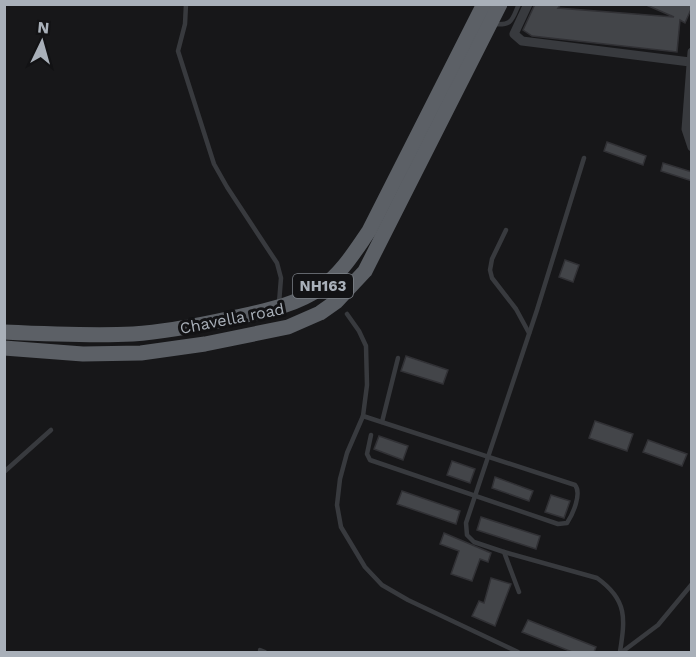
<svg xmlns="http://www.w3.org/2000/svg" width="696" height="657" font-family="'Work Sans',sans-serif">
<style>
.building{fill:#434549;stroke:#313135;stroke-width:1.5}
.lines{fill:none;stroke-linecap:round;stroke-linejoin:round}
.service{stroke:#383a3e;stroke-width:4.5}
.minor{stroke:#383a3e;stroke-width:9}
.trunk{stroke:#5c6066;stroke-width:15}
.labels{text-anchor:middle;stroke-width:6;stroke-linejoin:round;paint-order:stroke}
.shield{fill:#121214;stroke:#7c8188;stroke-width:1.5}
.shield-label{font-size:15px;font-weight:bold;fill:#a9b0b9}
.street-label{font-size:16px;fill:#a9b0b9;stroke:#121214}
</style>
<rect width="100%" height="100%" fill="#171719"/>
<g class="building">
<polygon points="535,4 561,4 558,8 674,17 644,4 692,4 692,7 685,23 680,20 677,52 532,36 523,30"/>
<polygon points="607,142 646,156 643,165 604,151"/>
<polygon points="663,163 692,172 692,181 661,171"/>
<polygon points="565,260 579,265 573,282 559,277"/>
<polygon points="406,356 448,370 443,384 401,371"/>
<polygon points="595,421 633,434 627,451 589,438"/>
<polygon points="379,436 408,446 403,460 374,449"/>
<polygon points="648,440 687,454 682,466 643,452"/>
<polygon points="452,461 475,469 470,483 447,475"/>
<polygon points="495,477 533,491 529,501 492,488"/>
<polygon points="402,491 460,511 456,524 397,504"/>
<polygon points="551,495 570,501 564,518 545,512"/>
<polygon points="481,517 540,536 536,549 477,530"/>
<polygon points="444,533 491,553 488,562 480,559 472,581 451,574 459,551 440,544"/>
<polygon points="491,578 511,584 495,626 472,616 479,601 484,603"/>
<polygon points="528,620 596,647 594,652 572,652 522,632"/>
</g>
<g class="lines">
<g class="service">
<polyline points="186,4 185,24 178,51 214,164 227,187 277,263 281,278 279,303"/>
<path d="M494,24C513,26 512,19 519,4"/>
<polyline points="506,230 492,259 490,270 492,278 516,309 529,333"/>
<polyline points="347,314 359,331 366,346 367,385 363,416 347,453 340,479 337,505 341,527 365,567 382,585 408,600 518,652"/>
<path d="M363,416L575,485C582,493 573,514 567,523L558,524L370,460L367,454L371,435"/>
<polyline points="382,422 398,358"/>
<polyline points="4,472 51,430"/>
<path d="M504,552L597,578C628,600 625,619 620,652"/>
<polyline points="519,592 504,552 474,542 467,535 466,523 537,310 584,158"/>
<polyline points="260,650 265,652"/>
<polyline points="622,652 658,625 692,584"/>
</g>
<g class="minor">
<polyline points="528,4 514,34 522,41 690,62"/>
<polyline points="692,52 686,129 692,147"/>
</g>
<g class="trunk">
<path d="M4,332C47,334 90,336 133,334C166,332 200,325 232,318C264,311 295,306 322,287C342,273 355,251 369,231L484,4"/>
<polyline points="4,348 83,354 141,353 205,344 288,327 320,313 337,301 365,271 500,4"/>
</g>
</g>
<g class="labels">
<rect class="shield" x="293" y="274" width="60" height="24" rx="4.5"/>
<g class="shield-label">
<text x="323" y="291">NH163</text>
</g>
<g class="street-label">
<text transform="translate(232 318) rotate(-11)" y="6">Chavella road</text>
</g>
</g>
<rect width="696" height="657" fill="none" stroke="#a9b0b9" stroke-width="12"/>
<g transform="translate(42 42) rotate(5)" stroke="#121214" stroke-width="4.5" paint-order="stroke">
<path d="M0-4.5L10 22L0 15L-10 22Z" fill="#a9b0b9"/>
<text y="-9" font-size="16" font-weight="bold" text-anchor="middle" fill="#a9b0b9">N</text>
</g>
</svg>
